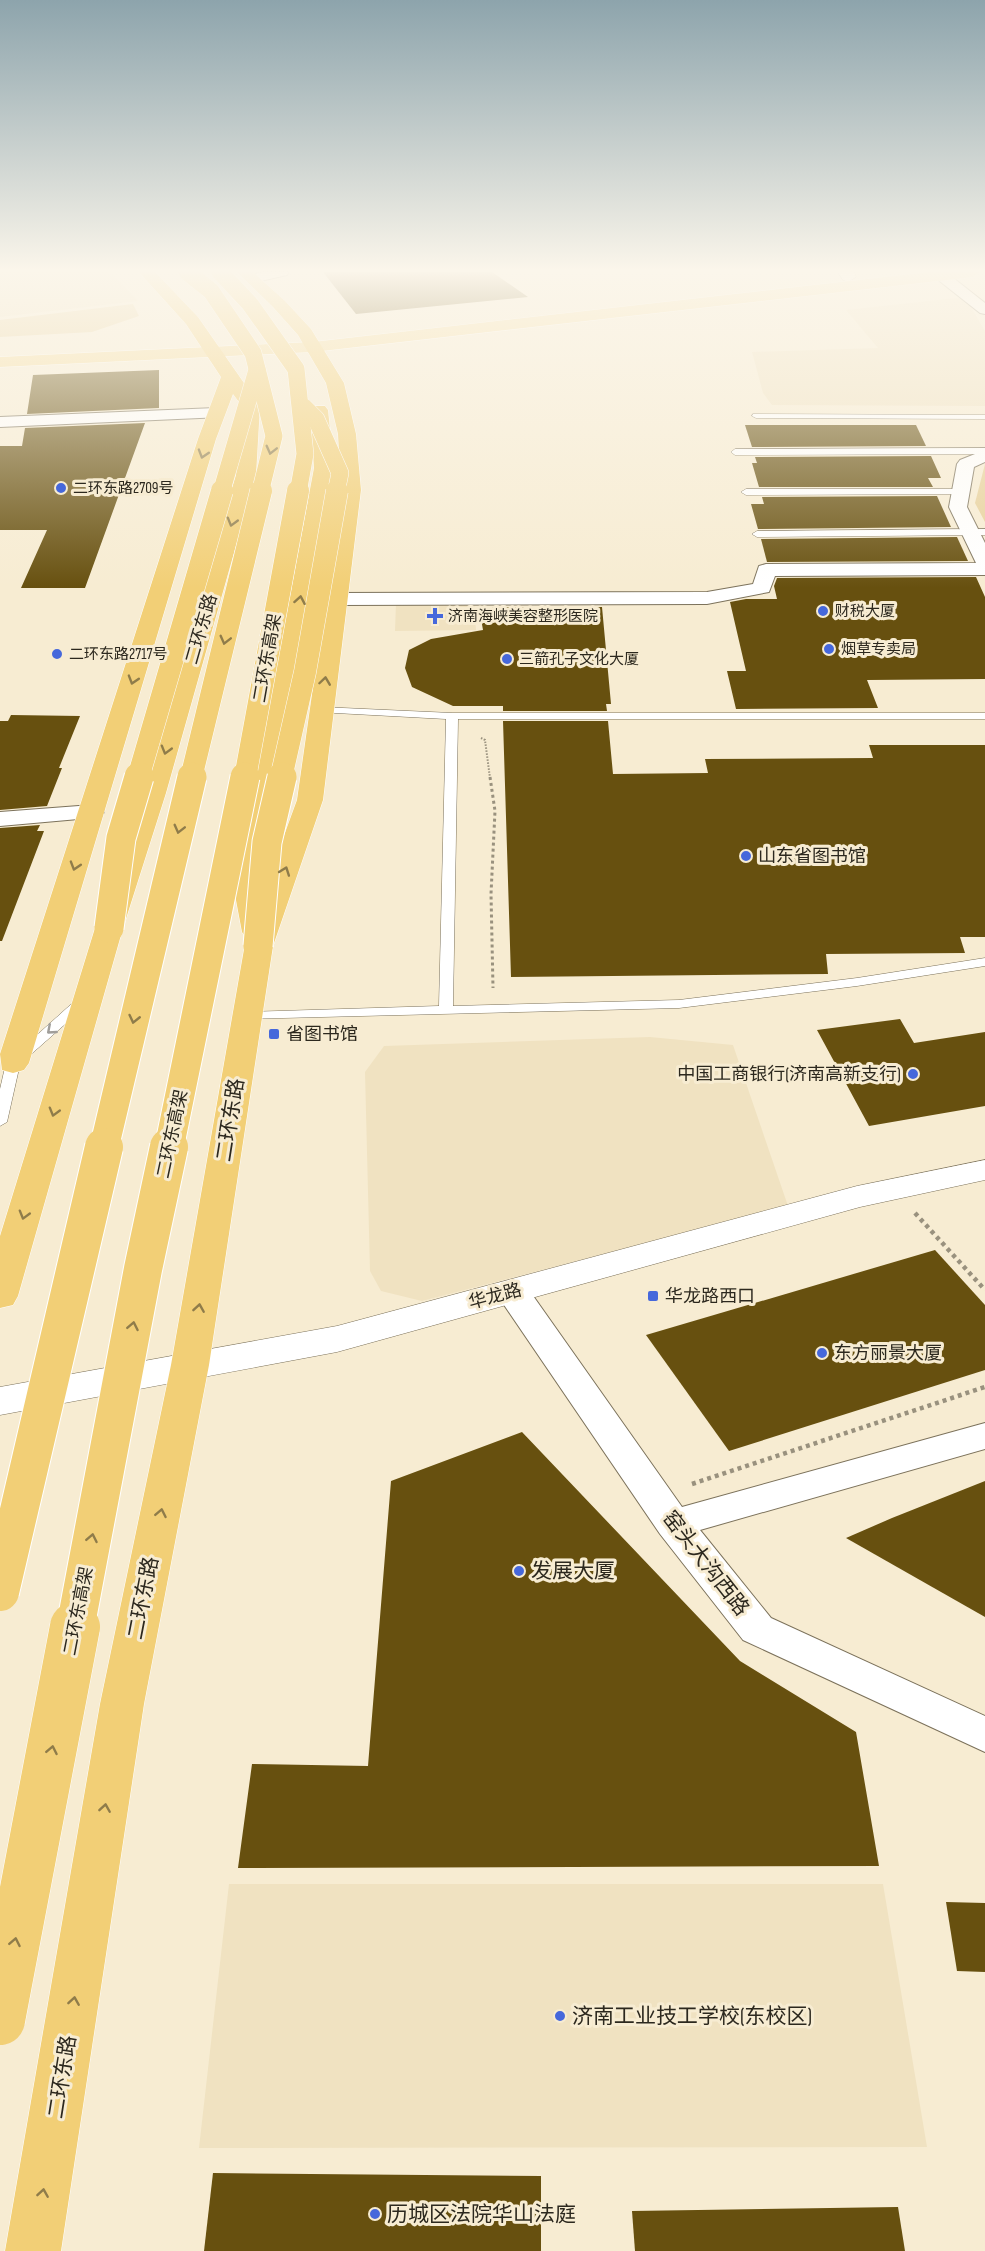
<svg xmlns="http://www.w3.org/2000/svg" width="985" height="2251" font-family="'Sofia Sans Condensed','Noto Sans SC',sans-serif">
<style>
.built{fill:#f0e2c1}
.green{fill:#e7d09a}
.building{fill:#67500f}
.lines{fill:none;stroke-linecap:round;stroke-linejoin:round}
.service-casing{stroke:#7c725b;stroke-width:1}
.minor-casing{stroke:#7c725b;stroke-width:2}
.tertiary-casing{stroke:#7c725b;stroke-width:1}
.secondary-casing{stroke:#7c725b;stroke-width:1}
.primary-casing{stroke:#fff;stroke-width:1}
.trunk-casing{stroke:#fff;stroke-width:1}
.path-far2{stroke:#99917e;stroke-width:2;stroke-dasharray:1.5 1.5;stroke-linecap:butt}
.path-far1{stroke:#99917e;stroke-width:3;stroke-dasharray:3 3;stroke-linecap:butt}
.path{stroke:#99917e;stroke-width:4.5;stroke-dasharray:4 4;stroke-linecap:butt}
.service{fill:#fff;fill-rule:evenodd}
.minor{fill:#fff;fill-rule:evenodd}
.tertiary{fill:#fff;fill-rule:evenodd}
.secondary{fill:#fff;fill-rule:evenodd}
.primary{fill:#f5db98;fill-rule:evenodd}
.trunk{fill:#f2cf76;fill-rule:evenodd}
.trunk-bridge-far4-casing{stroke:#fff;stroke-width:18;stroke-linecap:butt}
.trunk-bridge-far3-casing{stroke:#fff;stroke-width:23;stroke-linecap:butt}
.trunk-bridge-far2-casing{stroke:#fff;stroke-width:31;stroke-linecap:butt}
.trunk-bridge-far1-casing{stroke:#fff;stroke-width:40;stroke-linecap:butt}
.trunk-bridge-casing{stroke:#fff;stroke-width:51;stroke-linecap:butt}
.trunk-bridge-far4{stroke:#f2cf76;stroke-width:17}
.trunk-bridge-far3{stroke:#f2cf76;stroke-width:22}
.trunk-bridge-far2{stroke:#f2cf76;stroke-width:29}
.trunk-bridge-far1{stroke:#f2cf76;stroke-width:38}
.trunk-bridge{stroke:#f2cf76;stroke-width:50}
.oneway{stroke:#8f7c4a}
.oneway2{stroke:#a09e9a}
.poi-dot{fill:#4668db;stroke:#f7ecd2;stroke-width:2}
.labels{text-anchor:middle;stroke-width:6;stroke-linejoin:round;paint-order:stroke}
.far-poi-label{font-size:15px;fill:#2c281e;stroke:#f7ecd2;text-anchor:start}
.street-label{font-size:18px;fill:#2c281e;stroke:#f7ecd2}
.poi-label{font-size:18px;fill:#2c281e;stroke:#f7ecd2;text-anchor:start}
.near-street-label{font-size:21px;fill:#2c281e;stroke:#f7ecd2}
.near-poi-label{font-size:21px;fill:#2c281e;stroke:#f7ecd2;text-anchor:start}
</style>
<rect width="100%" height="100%" fill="#f7ecd2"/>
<g class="built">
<polygon points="0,272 110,272 138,301 0,317"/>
<polygon points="965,297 985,331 985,406 772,405 763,393 752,352 878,348 846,310"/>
<polygon points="474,602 476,630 395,631 396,603"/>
<polygon points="650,1037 733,1045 788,1206 422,1301 381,1291 370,1271 365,1072 384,1046"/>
<polygon points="229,1884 883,1884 927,2147 199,2148"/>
</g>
<g class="green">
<polygon points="133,304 139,316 92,332 0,337 0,320"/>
<polygon points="985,464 985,522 975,503"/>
</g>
<g class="building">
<polygon points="323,272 492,272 528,297 356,314"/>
<polygon points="159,370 159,408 27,414 33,375"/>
<polygon points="145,423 85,588 21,588 47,530 0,530 0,446 22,446 25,428"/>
<polygon points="745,425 916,425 926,446 752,447"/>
<polygon points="931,456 941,478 928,478 933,487 759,487 752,463 757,463 755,457"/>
<polygon points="937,496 951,527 758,529 751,504 764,504 762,497"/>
<polygon points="957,537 968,561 767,562 761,539"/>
<polygon points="976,577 985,597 985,679 867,680 878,708 736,709 727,671 746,671 730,602 746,599 777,599 774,586 777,578"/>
<polygon points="479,607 602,607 611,704 606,704 607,711 503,711 503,706 453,706 412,687 405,668 409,650 431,639 483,630"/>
<polygon points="11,715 80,716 59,768 62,768 47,806 0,810 0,721 8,721"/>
<polygon points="503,721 608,721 613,774 708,773 705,759 873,758 869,745 985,745 985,937 960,937 965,953 826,954 828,974 511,977"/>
<polygon points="40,825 37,831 44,831 2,941 0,941 0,828"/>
<polygon points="900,1019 914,1043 985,1032 985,1106 869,1126 817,1030"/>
<polygon points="935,1250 985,1305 985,1370 729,1451 646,1335"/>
<polygon points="522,1432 740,1661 856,1732 879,1866 238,1868 252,1764 368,1766 391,1481"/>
<polygon points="985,1481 985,1617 846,1538 892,1518"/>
<polygon points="946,1902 985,1903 985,1972 957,1971"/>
<polygon points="213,2173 541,2176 541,2251 204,2251"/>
<polygon points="898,2207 905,2251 635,2251 632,2211"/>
</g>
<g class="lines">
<defs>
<g id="service">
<polygon points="753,414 985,415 985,419 756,418 752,416"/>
<polygon points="985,448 985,454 735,455 731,452 735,449"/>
<polygon points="961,489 964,490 964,494 746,495 741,492 746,489"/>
<polygon points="985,529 985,535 757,537 752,534 757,531"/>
<polygon points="321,707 452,713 985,713 985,719 458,719 453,1006 679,1000 857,978 985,958 985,966 857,986 679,1008 242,1019 240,1016 242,1013 247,1012 439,1006 446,719 317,712 315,710"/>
<polygon points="83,997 90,1001 88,1004 20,1064 7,1122 0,1126 0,1089 6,1063 78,998"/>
</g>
<g id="minor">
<polygon points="262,272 289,272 287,275 252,283 245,279 247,276"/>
<polygon points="937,273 947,273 985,303 985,314 980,313 937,279 935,276"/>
<polygon points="216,408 222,409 224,413 222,417 0,427 0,417"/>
<polygon points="985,450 985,462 974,467 967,507 985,543 985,575 775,576 769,592 707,604 336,605 329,603 326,599 329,595 336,593 707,592 753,584 759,566 766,564 976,563 949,507 957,464 960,460"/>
<polygon points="92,805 101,807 104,812 101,817 0,826 0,812"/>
<polygon points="512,1280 524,1283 682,1507 985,1423 985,1449 700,1530 771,1618 985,1716 985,1752 743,1640 660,1534 500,1299 495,1291 500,1283"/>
</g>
<polygon id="tertiary" points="838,272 854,272 856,277 848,282 843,280"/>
<polygon id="secondary" points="985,1160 985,1180 860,1207 337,1352 0,1415 0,1387 337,1326 857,1186"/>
<polygon id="primary" points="929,272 980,272 973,277 313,352 0,367 0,357 313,342"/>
<g id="trunk">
<polygon points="139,272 155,272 198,317 260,406 256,475 166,793 123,928 18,1296 13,1305 0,1308 0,1236 95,928 140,793 236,475 242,406 233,394 216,439 29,1063 24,1070 13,1073 2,1070 0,1054 198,439 221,377 186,324"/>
<polygon points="237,272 253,272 285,301 311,329 344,383 356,434 361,490 323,800 273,946 209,1365 144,1704 61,2251 5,2251 100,1704 171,1365 246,938 242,932 232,879 267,719 314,468 310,410 313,406 325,406 328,410 334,468 291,719 260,879 263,893 297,800 341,490 338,434 326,383 298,335 273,307"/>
</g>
</defs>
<use href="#service" class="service-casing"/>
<use href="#minor" class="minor-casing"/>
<use href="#tertiary" class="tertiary-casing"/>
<use href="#secondary" class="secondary-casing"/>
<use href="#primary" class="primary-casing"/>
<use href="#trunk" class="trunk-casing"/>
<polyline class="path-far2" points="481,738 485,740 490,778"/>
<polyline class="path-far1" points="490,777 495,811 491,894 493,988"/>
<g class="path">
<polyline points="915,1213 985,1290"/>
<polyline points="692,1484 985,1387"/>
</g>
<use href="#service" class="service"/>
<use href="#minor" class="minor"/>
<use href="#tertiary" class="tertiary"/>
<use href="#secondary" class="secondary"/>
<use href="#primary" class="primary"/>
<use href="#trunk" class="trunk"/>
<defs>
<g id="trunk-bridge-far4">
<polyline points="187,272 211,291 253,353 274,436 260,493"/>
<polyline points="220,272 250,304 296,369 305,454 298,493"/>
<polyline points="304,407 316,419 340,473 336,493"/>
<polyline points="221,493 257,370"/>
</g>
<g id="trunk-bridge-far3">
<polyline points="138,778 222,491"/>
<polyline points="191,778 261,491"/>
<polyline points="245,778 298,491"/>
<polyline points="281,778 305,672 337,491"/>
</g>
<g id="trunk-bridge-far2">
<polyline points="109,928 121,838 139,777"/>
<polyline points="258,946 267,842 282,777"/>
<polyline points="104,1148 192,777"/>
<polyline points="169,1148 245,777"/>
</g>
<g id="trunk-bridge-far1">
<polyline points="0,1592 104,1147"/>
<polyline points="75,1629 143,1269 169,1147"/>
</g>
<polyline id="trunk-bridge" points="0,2020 75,1627"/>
</defs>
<use href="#trunk-bridge-far4" class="trunk-bridge-far4-casing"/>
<use href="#trunk-bridge-far3" class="trunk-bridge-far3-casing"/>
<use href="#trunk-bridge-far2" class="trunk-bridge-far2-casing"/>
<use href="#trunk-bridge-far1" class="trunk-bridge-far1-casing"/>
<use href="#trunk-bridge" class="trunk-bridge-casing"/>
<use href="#trunk-bridge-far4" class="trunk-bridge-far4"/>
<use href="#trunk-bridge-far3" class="trunk-bridge-far3"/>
<use href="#trunk-bridge-far2" class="trunk-bridge-far2"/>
<use href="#trunk-bridge-far1" class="trunk-bridge-far1"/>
<use href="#trunk-bridge" class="trunk-bridge"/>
</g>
<defs><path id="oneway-chevron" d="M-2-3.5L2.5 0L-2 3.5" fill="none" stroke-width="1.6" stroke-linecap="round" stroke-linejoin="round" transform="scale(1.5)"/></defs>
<g class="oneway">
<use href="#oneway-chevron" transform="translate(271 450) rotate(104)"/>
<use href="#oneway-chevron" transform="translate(203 454) rotate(107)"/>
<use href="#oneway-chevron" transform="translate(232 522) rotate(106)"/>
<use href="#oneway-chevron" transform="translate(300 600) rotate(-80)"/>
<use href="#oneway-chevron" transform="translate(225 640) rotate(104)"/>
<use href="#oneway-chevron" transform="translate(133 680) rotate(107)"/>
<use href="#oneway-chevron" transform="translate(325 681) rotate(-82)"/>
<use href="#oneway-chevron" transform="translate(166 750) rotate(106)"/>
<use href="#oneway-chevron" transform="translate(179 829) rotate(104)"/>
<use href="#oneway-chevron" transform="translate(75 866) rotate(107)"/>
<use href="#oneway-chevron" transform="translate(285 871) rotate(-70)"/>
<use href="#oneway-chevron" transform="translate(134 1019) rotate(103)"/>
<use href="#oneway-chevron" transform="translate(54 1112) rotate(106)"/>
<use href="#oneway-chevron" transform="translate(24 1215) rotate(106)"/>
<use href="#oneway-chevron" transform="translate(199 1308) rotate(-81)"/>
<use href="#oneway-chevron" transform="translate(133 1326) rotate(-79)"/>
<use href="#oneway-chevron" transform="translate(161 1513) rotate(-79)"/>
<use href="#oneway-chevron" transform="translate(92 1538) rotate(-79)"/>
<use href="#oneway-chevron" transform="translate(52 1750) rotate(-79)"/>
<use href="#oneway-chevron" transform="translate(105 1808) rotate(-81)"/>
<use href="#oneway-chevron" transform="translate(15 1942) rotate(-79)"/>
<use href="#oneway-chevron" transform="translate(74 2001) rotate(-81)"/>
<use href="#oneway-chevron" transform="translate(43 2193) rotate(-81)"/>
</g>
<use class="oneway2" href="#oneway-chevron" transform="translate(51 1030) rotate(139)"/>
<linearGradient id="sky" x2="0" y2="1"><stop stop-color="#8da4ac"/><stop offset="0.46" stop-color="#fbf6eb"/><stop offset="1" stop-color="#fbf6eb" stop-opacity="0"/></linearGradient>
<rect width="985" height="588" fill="url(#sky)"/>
<g class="poi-dot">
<circle cx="61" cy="488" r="6"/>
<circle cx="823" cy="611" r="6"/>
<path d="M432 607h6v6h6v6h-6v6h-6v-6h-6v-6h6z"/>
<circle cx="829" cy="649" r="6"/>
<circle cx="57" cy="654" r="6"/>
<circle cx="507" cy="659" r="6"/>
<circle cx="746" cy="856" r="6"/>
<rect x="268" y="1028" width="12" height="12" rx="3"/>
<circle cx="913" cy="1074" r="6"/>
<rect x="647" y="1290" width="12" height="12" rx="3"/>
<circle cx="822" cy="1353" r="6"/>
<circle cx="519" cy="1571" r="6"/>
<circle cx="560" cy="2016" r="6"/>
<circle cx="375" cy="2214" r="6"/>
</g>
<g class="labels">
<g class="far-poi-label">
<text x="73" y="493">二环东路2709号</text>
<text x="835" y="616">财税大厦</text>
<text x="448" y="621">济南海峡美容整形医院</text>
<text x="841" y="654">烟草专卖局</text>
<text x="69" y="659">二环东路2717号</text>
<text x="519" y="664">三箭孔子文化大厦</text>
</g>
<g class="street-label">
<text transform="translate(201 629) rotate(-74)" y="6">二环东路</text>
<text transform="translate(267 658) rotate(-80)" y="6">二环东高架</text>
<text transform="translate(172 1134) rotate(-78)" y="6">二环东高架</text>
<text transform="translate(495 1296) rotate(-15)" y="6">华龙路</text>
<text transform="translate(78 1611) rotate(-79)" y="6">二环东高架</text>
</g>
<g class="poi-label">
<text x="758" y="862">山东省图书馆</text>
<text x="286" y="1040">省图书馆</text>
<text x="901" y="1080" text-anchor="end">中国工商银行(济南高新支行)</text>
<text x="665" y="1302">华龙路西口</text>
<text x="834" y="1359">东方丽景大厦</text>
</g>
<g class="near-street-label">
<text transform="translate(230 1120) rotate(-81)" y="7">二环东路</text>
<text transform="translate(706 1563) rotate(52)" y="7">窑头大沟西路</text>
<text transform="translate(143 1598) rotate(-79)" y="7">二环东路</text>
<text transform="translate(62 2077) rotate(-81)" y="7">二环东路</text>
</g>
<g class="near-poi-label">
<text x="531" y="1578">发展大厦</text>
<text x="572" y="2023">济南工业技工学校(东校区)</text>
<text x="387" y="2221">历城区法院华山法庭</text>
</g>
</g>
</svg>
